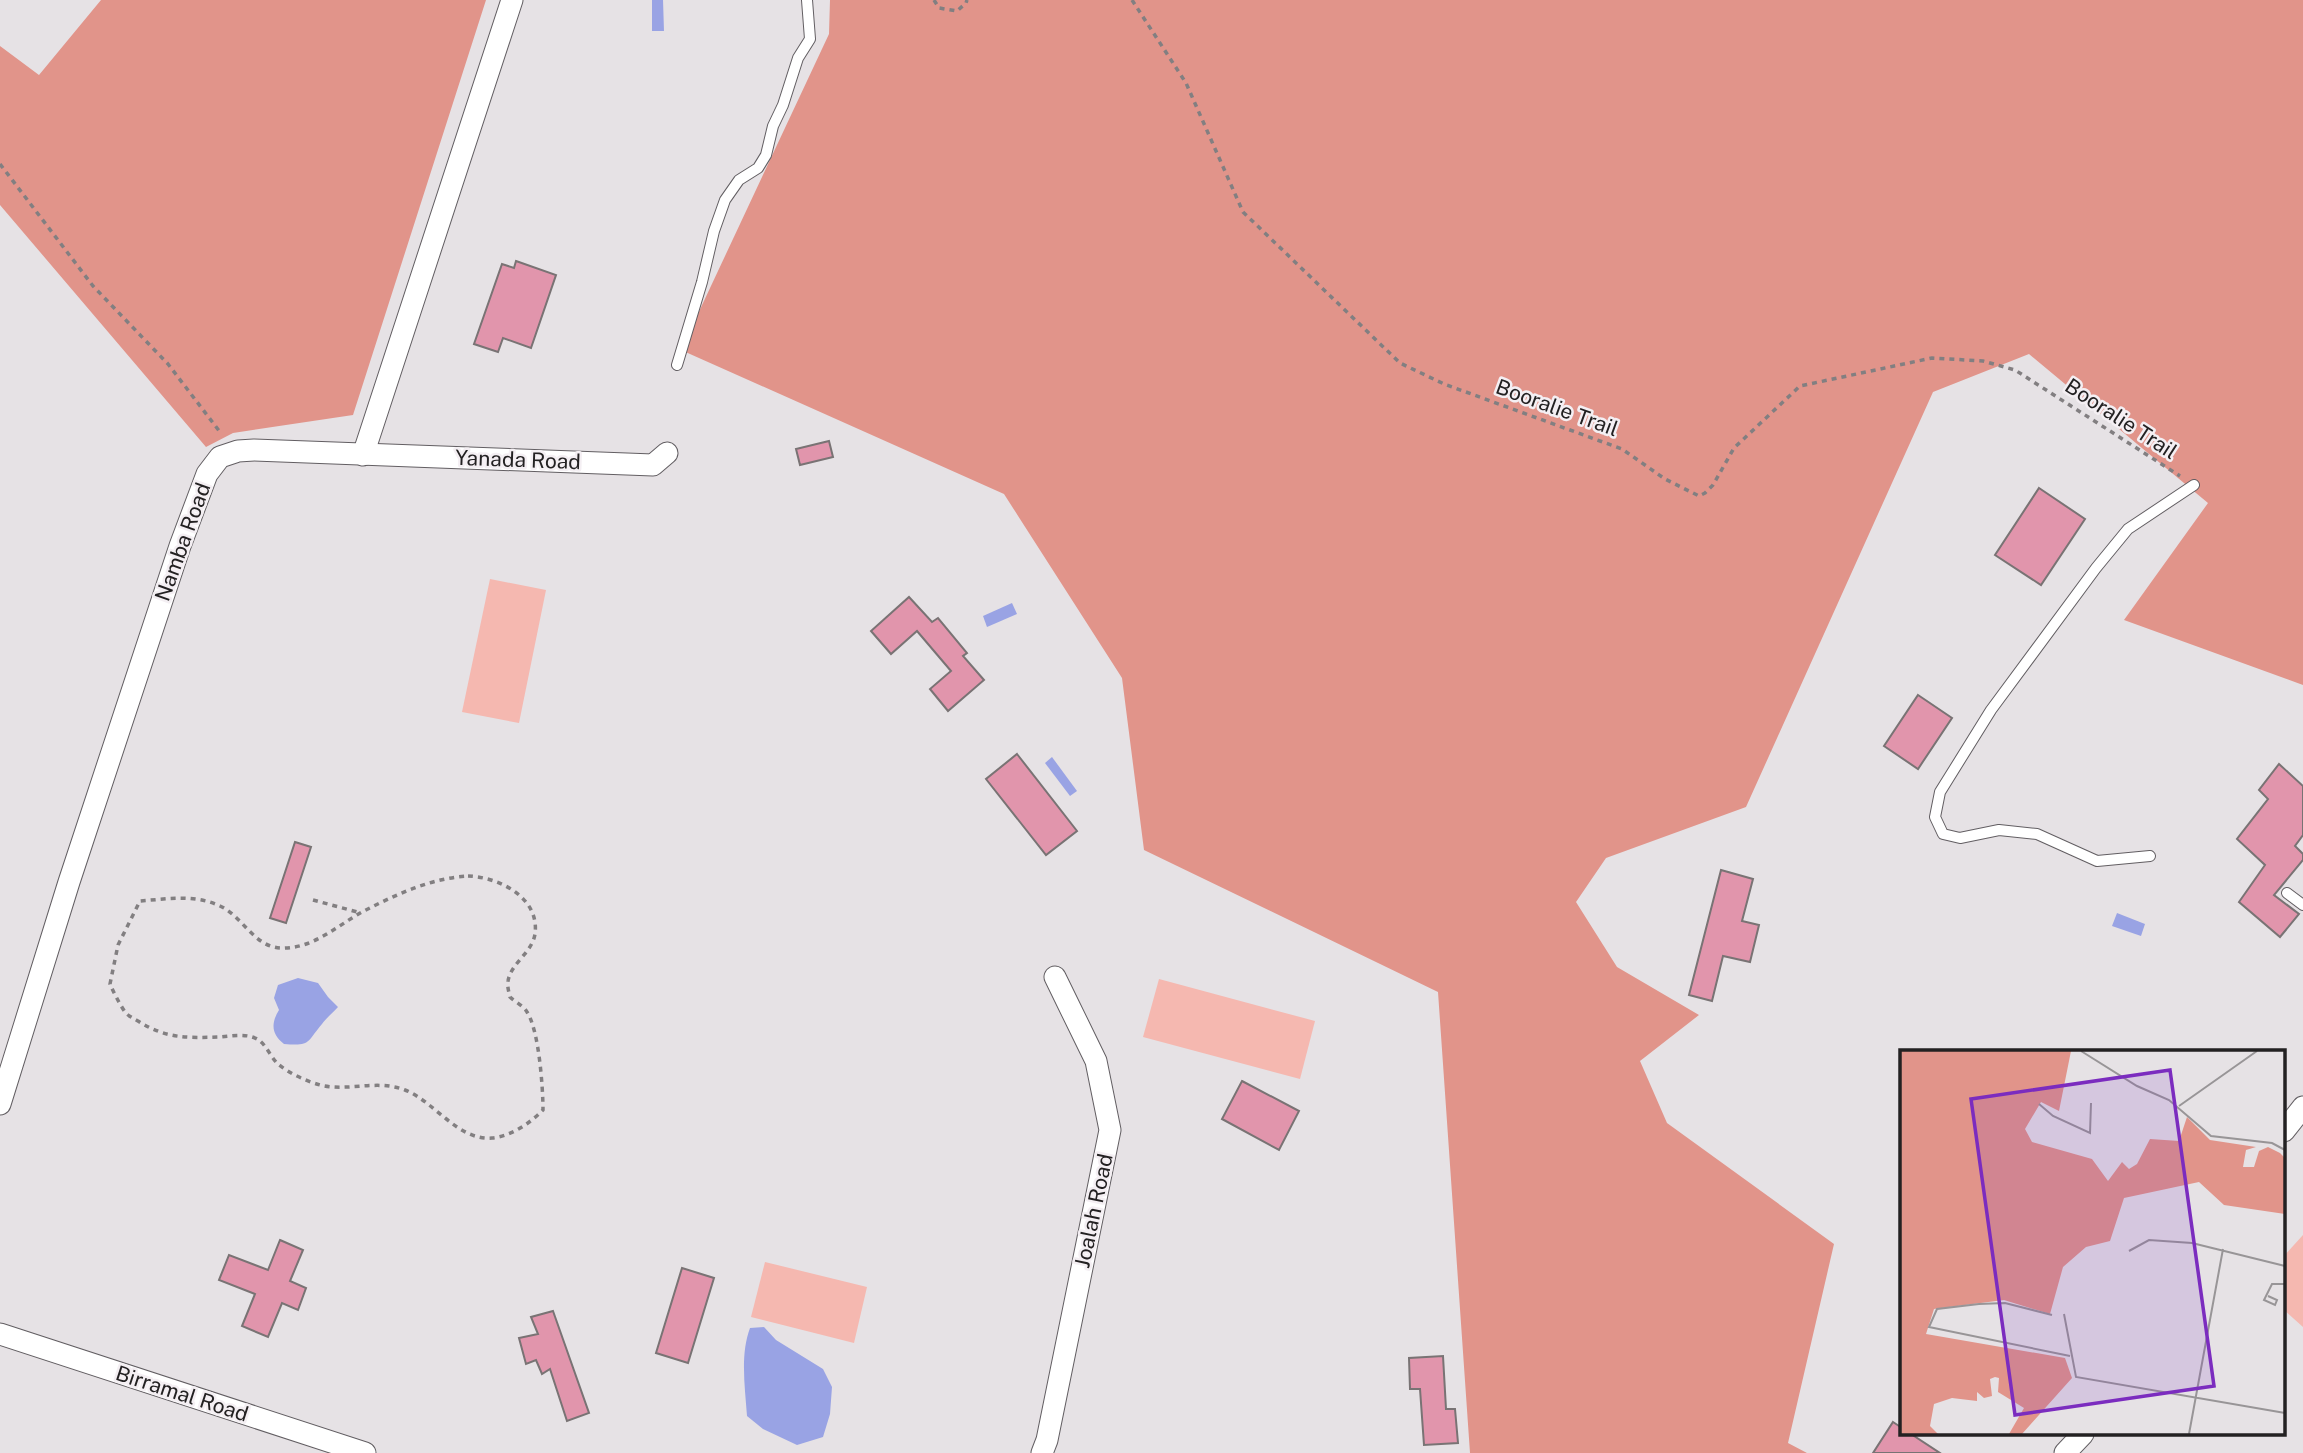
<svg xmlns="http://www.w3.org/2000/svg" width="2303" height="1453" font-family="'Public Sans',sans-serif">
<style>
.green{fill:#f5b8b0}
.forest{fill:#e1948a}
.water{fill:#99a3e4}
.building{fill:#e195ac;stroke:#797374;stroke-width:2}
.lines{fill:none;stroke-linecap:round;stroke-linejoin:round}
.lane-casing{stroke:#625e62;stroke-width:12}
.street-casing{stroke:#625e62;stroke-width:23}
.path{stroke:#827f81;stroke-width:3.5;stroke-dasharray:5 5;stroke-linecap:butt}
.lane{stroke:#fff;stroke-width:10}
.street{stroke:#fff;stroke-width:21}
.labels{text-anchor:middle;stroke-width:5;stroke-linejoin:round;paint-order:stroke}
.street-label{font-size:21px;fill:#232122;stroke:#f4eff3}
.inset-road{fill:none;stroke:#989597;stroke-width:2}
.view{fill:#7b2cbf;fill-opacity:0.15;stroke:#7b2cbf;stroke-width:3.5}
.inset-edge{fill:none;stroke:#232122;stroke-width:3.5}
</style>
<rect width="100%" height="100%" fill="#e6e2e5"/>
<g class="green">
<polygon points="490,579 546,590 519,723 462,712"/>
<polygon points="1159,979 1315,1021 1300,1079 1143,1037"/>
<polygon points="2303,1235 2303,1327 2284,1310 2284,1256"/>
<polygon points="765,1262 867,1287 854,1343 751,1317"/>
</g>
<g class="forest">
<polygon points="101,0 486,0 353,415 233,433 206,447 0,205 0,46 39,75"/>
<polygon points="830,0 2303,0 2303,685 2124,620 2208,503 2029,354 1933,392 1746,807 1606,858 1576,902 1617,967 1699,1015 1640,1061 1667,1123 1834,1244 1788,1443 1807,1453 1470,1453 1438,992 1144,850 1122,678 1004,494 681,350 829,34"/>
</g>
<g class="water">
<polygon points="652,0 663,0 664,31 652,31"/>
<polygon points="1012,603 1017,614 987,627 983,616"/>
<polygon points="1052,757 1077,791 1070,796 1045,763"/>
<polygon points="2117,913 2145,924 2141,936 2112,926"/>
<path d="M298,978L318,983L328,997L338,1007C333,1013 326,1018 322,1024C306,1043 311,1046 284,1044C271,1034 271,1023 279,1010L274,998L278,985Z"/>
<path d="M764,1327L776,1340L823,1369L832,1387L830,1414L823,1437L797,1445L763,1429L747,1416C745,1387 740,1355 750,1328Z"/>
</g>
<g class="building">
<polygon points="516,261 556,275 531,348 503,338 498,352 474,344 502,264 514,268"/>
<polygon points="829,441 833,457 800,465 796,449"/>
<polygon points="2039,488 2085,519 2041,585 1995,555"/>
<polygon points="909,597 932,622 938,618 967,653 963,656 984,680 948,711 930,689 951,671 917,631 891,654 871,631"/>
<polygon points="1918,695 1952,718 1918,769 1884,746"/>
<polygon points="1017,754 1077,831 1046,855 986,779"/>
<polygon points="2279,764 2303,786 2303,835 2295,846 2303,854 2303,860 2274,895 2299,914 2280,937 2239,902 2265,865 2237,839 2268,799 2259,790"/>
<polygon points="295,842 311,847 286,923 270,918"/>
<polygon points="1721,870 1753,879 1742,921 1759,925 1750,962 1723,956 1712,1001 1689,995"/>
<polygon points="1242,1081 1299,1111 1279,1150 1222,1119"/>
<polygon points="280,1240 303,1250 290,1281 306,1288 298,1310 282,1303 268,1337 242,1326 255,1294 219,1280 229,1255 268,1270"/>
<polygon points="682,1268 714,1278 688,1363 656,1353"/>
<polygon points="553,1311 589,1413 567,1421 550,1369 542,1374 536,1360 526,1364 519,1338 538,1334 531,1317"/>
<polygon points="1443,1356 1446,1409 1455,1409 1458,1443 1424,1445 1420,1389 1410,1389 1409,1358"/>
<polygon points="1893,1422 1902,1428 1902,1434 1911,1434 1940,1453 1873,1453"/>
</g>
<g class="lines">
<defs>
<g id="lane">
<polyline points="677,365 702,282 714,231 725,200 739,180 758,168 766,155 773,126 783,105 798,58 810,39 807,0"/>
<polyline points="2150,856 2097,861 2037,834 1999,830 1960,838 1943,834 1935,817 1940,792 1991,710 2096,568 2128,529 2194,485"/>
<polyline points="2287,893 2303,905"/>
</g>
<g id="street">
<polyline points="363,455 512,0"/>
<polyline points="0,1104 69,882 180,546 207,474 220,457 238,451 254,450 653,465 667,453"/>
<polyline points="2284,1131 2303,1107"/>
<polyline points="0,1334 365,1453"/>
<polyline points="1042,1453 1047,1440 1110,1130 1096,1061 1055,977"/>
<polyline points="2065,1453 2083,1434"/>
</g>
</defs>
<use href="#lane" class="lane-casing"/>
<use href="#street" class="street-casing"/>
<g class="path">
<polyline points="934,0 939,8 957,11 966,3 967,0"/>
<polyline points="1132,0 1186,83 1243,212 1400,363 1444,384 1622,449 1665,479 1699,496 1705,493 1713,485 1734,448 1800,386 1932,358 1983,361 2015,370 2180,476"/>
<polyline points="0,164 93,286 168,364 220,432"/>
<path d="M468,876C498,877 540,897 535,934C532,953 511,963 508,981C507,986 509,993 510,997C515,1002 524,1006 527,1012C539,1030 543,1088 543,1110C530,1123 512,1136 492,1138C458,1141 434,1101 405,1090C377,1079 348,1092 320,1085C306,1081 288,1073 277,1063C270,1056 266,1044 257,1039C246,1033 231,1036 220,1037C188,1038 166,1039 138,1021C133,1018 128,1016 125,1012C119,1003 114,993 110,984L118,945L140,901C167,899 195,894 220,906C244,917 255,950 285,948C315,947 337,926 362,912C395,895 431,878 468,876Z"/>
<polyline points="313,900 361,913"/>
</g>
<use href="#lane" class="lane"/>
<use href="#street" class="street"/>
</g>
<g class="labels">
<g class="street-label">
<text transform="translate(1557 408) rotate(20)" y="7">Booralie Trail</text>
<text transform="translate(2121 419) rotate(33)" y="7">Booralie Trail</text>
<text transform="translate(518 460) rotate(2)" y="7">Yanada Road</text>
<text transform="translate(183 542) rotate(-70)" y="7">Namba Road</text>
<text transform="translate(1094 1211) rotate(-78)" y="7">Joalah Road</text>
<text transform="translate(182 1394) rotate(18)" y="7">Birramal Road</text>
</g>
</g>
<g transform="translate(1900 1050)">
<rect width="385" height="385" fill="#e6e2e5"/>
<path d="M0,1H171L159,61L141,52L125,79L132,92L192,109L208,131L222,112L229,119L237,114L250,89L279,91L287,67L310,90L356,97L346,100L343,117H354L359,101L368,97L380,103L385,108V164L324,155L299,132L224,148L210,191L186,197L163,217L150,264L104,250L34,259L26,284L165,308L172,328L122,384H109L124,358L98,342L99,328L95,327L90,329L92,346L84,348L77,342V351L52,348L34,354L30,376L38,384H0Z" fill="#e1948a"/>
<path class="inset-road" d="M181,1L237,36L269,50L311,86L372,93L385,100M139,54L153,66L190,83L191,53M279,56L357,1M229,201L249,190L292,193L385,216M368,246L377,250L375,255L364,250L372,234H385M164,264L176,327L385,363M152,265L105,253L79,254L37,259L29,277L170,306M289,384L323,199"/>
<path class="view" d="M270,20L314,336L115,365L71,49Z"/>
<rect width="385" height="385" class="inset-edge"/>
</g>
</svg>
